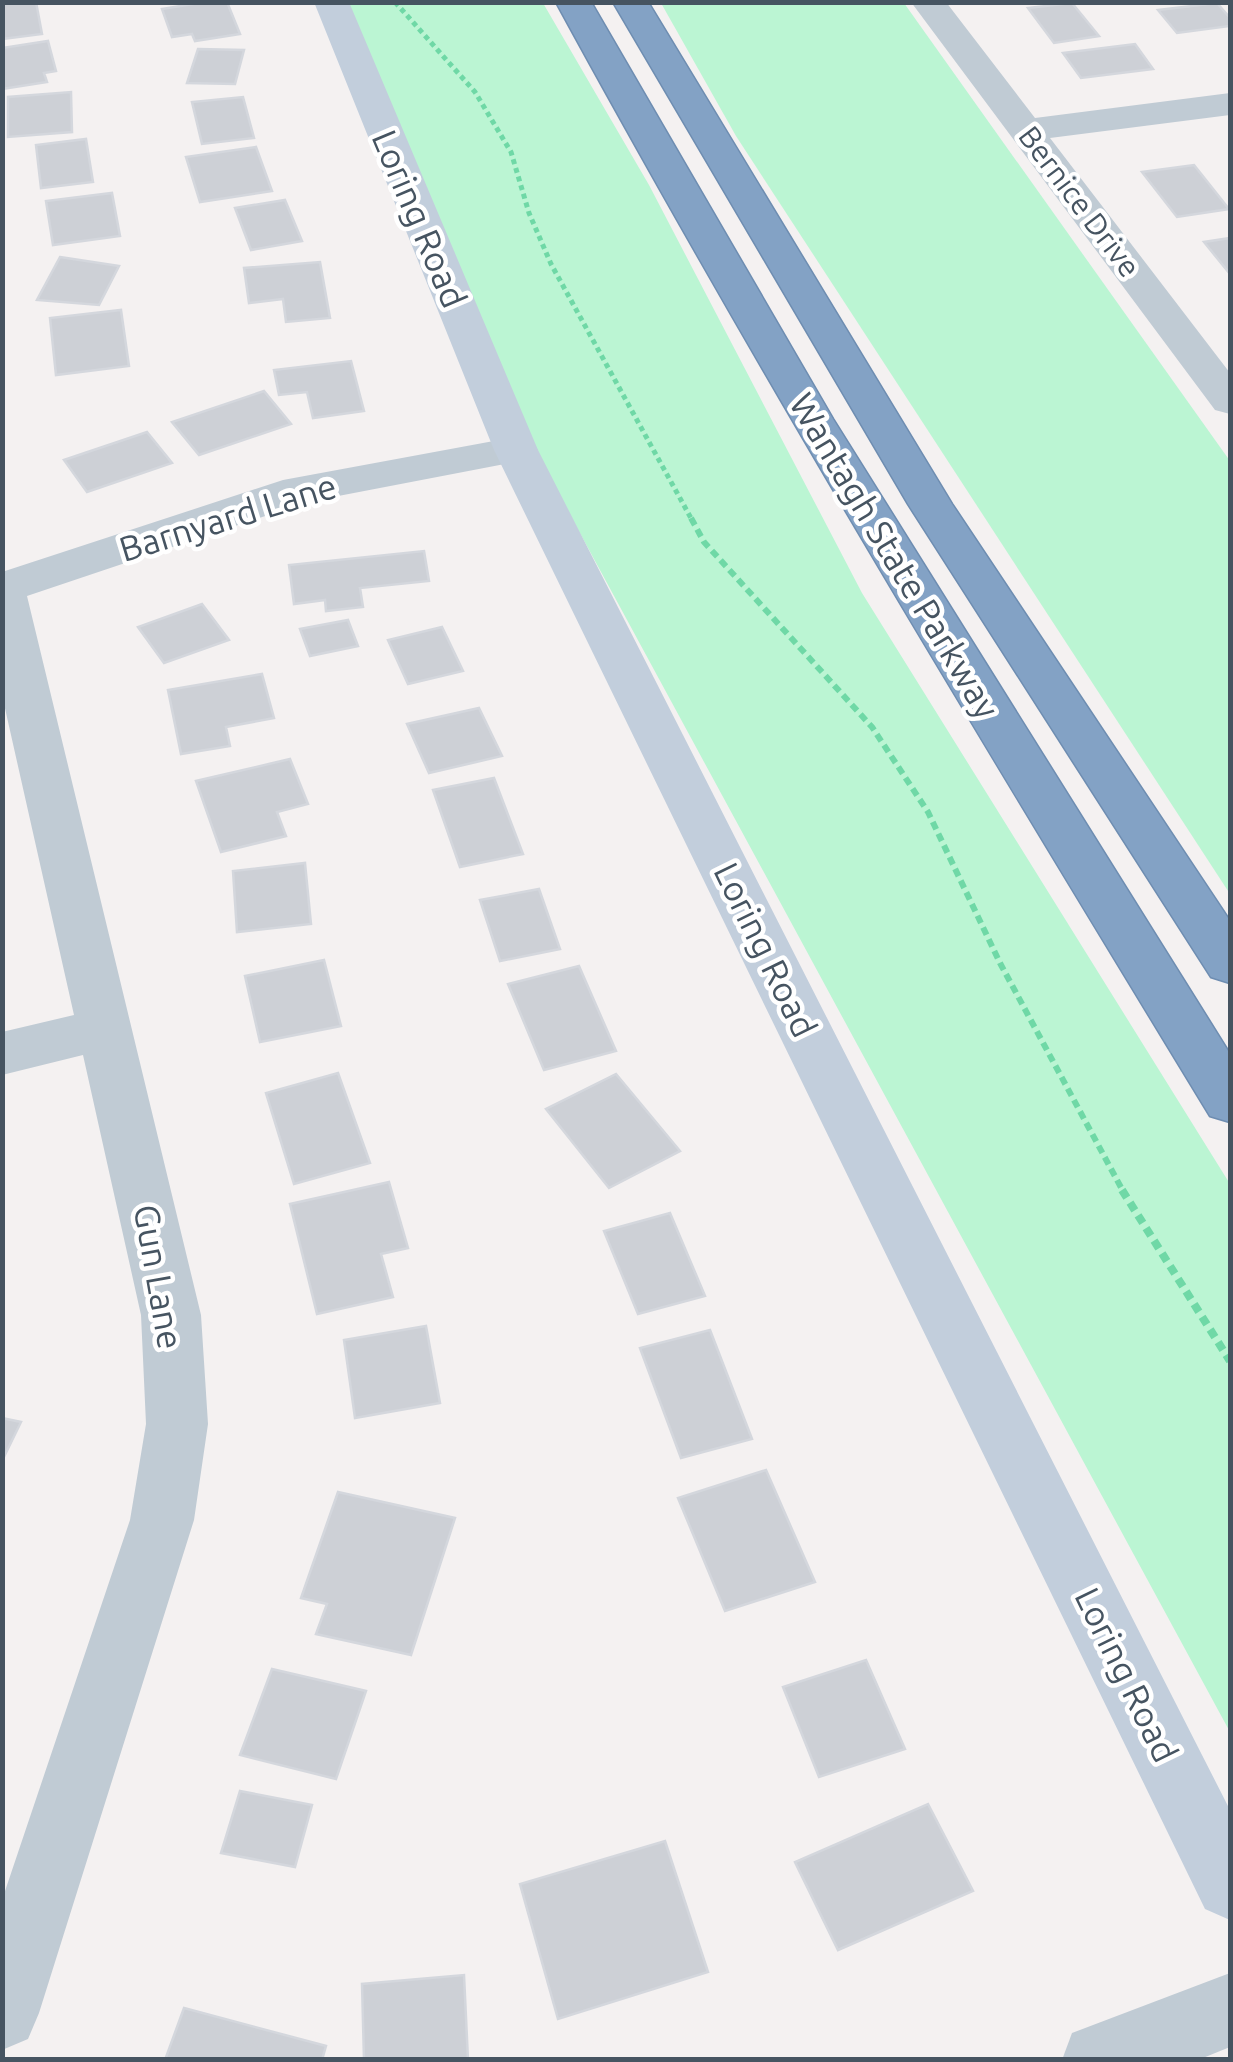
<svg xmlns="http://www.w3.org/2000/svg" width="1233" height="2062" font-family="Ubuntu,sans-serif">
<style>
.green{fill:#bbf5d3}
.building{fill:#cdd0d6;stroke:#d4d7dd;stroke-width:2.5}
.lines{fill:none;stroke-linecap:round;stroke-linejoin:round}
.highway-casing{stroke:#6e8db1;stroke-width:3}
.path-far2{stroke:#6fd8a6;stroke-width:5;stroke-dasharray:5 4;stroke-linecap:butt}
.path-far1{stroke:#6fd8a6;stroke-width:6;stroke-dasharray:8 5;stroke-linecap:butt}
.path{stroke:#6fd8a6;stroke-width:8;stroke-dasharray:9 6;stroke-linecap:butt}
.street{fill:#c0cbd4;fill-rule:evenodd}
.secondary{fill:#c2cedc;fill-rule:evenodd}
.highway{fill:#83a2c5;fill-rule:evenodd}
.labels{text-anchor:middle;stroke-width:9;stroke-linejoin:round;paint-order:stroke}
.far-street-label{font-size:30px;fill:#465461;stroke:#fff}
.street-label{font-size:35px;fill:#465461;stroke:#fff}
</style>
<rect width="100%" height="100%" fill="#f4f1f1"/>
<g class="green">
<polygon points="346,3 543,3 649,185 862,593 1230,1184 1230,1732 530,441"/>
<polygon points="661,3 904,3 1230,461 1230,894 736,136"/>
</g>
<g class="building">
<polygon points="2,2 36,2 42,34 2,39"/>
<polygon points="205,2 227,2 240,34 195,41 192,34 172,37 162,9"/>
<polygon points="1072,3 1099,36 1054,43 1028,8"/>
<polygon points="1217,3 1230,18 1230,26 1177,33 1158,10"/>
<polygon points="48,41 56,71 44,73 47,82 2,89 2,48"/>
<polygon points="1135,44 1153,69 1081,78 1063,53"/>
<polygon points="198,49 244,50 235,84 187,83"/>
<polygon points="71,92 72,132 8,137 8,97"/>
<polygon points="243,97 254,138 202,144 192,102"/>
<polygon points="86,139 93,182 41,188 36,145"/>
<polygon points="256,147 272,191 200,202 186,157"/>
<polygon points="1194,165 1229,209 1177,217 1142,172"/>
<polygon points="112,193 120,236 53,245 46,201"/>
<polygon points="285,200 302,241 251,250 235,208"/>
<polygon points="1230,238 1230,274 1204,242"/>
<polygon points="60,257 119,266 99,305 37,300"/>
<polygon points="320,262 330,318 286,322 283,299 249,303 244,268"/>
<polygon points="121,310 129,366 56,375 50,318"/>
<polygon points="351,361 364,411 313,418 307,392 279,395 274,370"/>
<polygon points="264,391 291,424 199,455 172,422"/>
<polygon points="147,432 172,463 87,492 64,460"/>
<polygon points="424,551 429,581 360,588 363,607 326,611 325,600 294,604 289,565"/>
<polygon points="202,604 229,640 164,663 138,627"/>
<polygon points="348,620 358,646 310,656 300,629"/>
<polygon points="442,627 463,671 408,684 388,640"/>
<polygon points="262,674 274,718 226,727 230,746 181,754 168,690"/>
<polygon points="479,708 502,756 429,773 407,724"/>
<polygon points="290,759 308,804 277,812 286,836 221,852 196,781"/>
<polygon points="494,778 523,854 460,867 433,790"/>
<polygon points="305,863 311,924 237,932 233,871"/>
<polygon points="539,889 560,949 500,961 480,900"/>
<polygon points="324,960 341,1026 260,1042 245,976"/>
<polygon points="579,966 616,1051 544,1070 508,984"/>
<polygon points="338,1073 370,1163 294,1184 266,1093"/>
<polygon points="616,1074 680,1151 609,1188 546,1109"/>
<polygon points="389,1182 408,1248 381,1254 393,1297 317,1314 290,1204"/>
<polygon points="670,1213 705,1296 638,1314 604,1231"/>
<polygon points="426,1326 440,1403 355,1418 344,1340"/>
<polygon points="710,1330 752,1439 681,1458 640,1348"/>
<polygon points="2,1418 21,1422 2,1461"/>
<polygon points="766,1470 815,1582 725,1611 678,1498"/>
<polygon points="338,1492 455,1518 411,1655 316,1634 327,1604 301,1598"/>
<polygon points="866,1660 905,1749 819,1777 783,1687"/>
<polygon points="272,1669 366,1691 336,1779 240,1755"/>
<polygon points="240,1791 312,1805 295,1867 221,1853"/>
<polygon points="928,1804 973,1891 838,1950 795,1862"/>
<polygon points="665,1841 708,1972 558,2019 520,1884"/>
<polygon points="464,1975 468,2060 364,2060 362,1984"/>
<polygon points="184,2008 326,2046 322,2060 165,2060"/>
</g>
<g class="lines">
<defs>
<g id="highway">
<path d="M556,2H591L833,419L1230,1054V1122L1210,1116C986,748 762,380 556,2Z"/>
<polygon points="613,2 648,2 952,504 1230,921 1230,983 1211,977 908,504"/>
</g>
</defs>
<use href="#highway" class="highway-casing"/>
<polyline class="path-far2" points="395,2 475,92 511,152 529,213 551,264 692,520"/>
<polyline class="path-far1" points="691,518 704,542 872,727 928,812 1000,963 1124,1193"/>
<polyline class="path" points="1122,1190 1230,1361"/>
<g class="street">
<polygon points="911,2 946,2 1035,118 1230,93 1230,115 1050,138 1230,373 1230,414 1215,410"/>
<polygon points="516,437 531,441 538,450 531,459 307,502 27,596 201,1315 208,1424 194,1520 39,2013 28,2039 2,2050 2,1900 130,1520 146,1424 141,1315 83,1055 2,1075 2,1032 74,1015 2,695 2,572 283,480"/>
<polygon points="1230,1973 1230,2047 1198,2060 1062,2060 1072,2033"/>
</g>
<polygon class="secondary" points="314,2 349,2 538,450 1230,1810 1230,1920 1205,1909 494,450"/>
<use href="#highway" class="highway"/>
</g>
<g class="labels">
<g class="far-street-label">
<text transform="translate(1079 202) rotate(53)" y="10">Bernice Drive</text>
</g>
<g class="street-label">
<text transform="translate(419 219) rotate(67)" y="12">Loring Road</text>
<text transform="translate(228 518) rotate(-17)" y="12">Barnyard Lane</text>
<text transform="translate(894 556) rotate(59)" y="12">Wantagh State Parkway</text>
<text transform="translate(765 950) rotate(64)" y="12">Loring Road</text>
<text transform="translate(158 1277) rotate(80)" y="12">Gun Lane</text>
<text transform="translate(1126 1675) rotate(64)" y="12">Loring Road</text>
</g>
</g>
<rect width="1233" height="2062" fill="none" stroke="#465461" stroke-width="10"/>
</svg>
